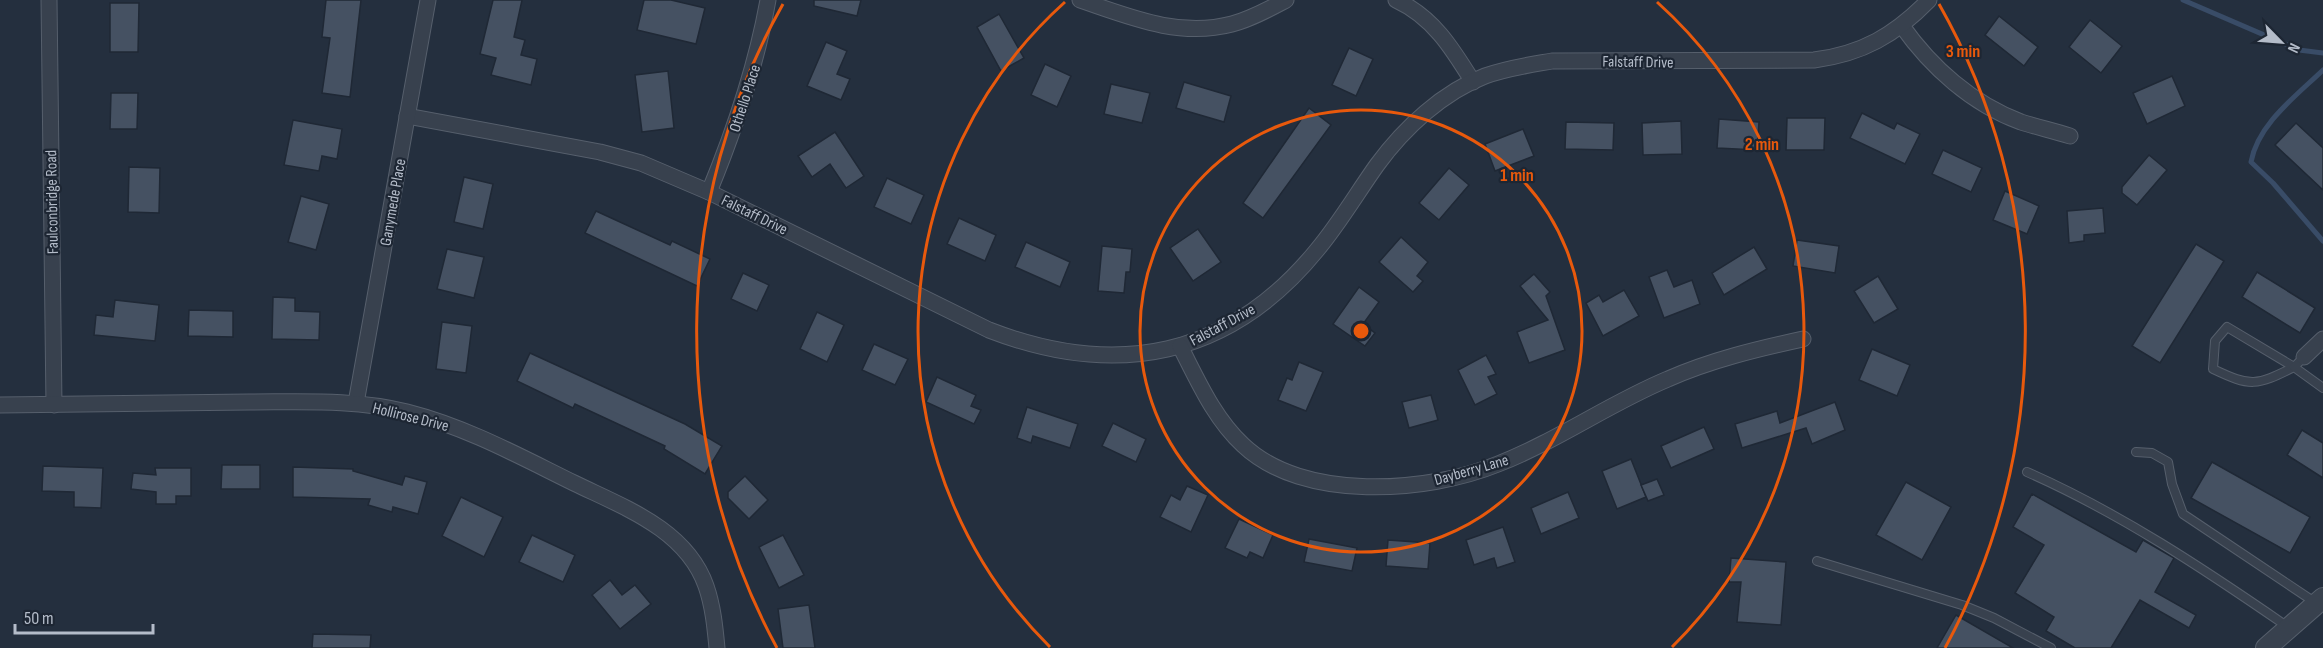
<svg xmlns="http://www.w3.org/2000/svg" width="2323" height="648" font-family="'Sofia Sans Condensed',sans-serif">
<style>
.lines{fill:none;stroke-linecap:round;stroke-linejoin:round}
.stream{stroke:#394c67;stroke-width:5}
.building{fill:#455162;stroke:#1f2835;stroke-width:1.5}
.service-casing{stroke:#565f6c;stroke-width:10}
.minor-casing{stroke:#565f6c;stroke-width:17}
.tertiary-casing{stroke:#565f6c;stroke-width:22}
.service{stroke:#38414e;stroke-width:8}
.minor{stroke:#38414e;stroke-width:15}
.tertiary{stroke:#38414e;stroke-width:20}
.ring{fill:none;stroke:#e8590c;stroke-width:3}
.labels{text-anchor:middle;stroke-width:4.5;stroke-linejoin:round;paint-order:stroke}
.street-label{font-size:16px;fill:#b4bcc9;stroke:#1d2633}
.centre{fill:#e8590c;stroke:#1d2633;stroke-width:3}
.ring-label{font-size:18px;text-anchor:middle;font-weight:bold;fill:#e8590c;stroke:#1d2633;stroke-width:4.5;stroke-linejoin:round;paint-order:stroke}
</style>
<rect width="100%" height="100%" fill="#242f3e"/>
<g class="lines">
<g class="stream">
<polyline points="2183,0 2299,50 2323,53"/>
<path d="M2323,70C2296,96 2258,124 2251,162L2273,183L2323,241"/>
</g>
</g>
<g class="building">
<polygon points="326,0 361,0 350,97 322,93 330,38 322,37"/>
<polygon points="493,0 522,0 514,37 525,40 521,55 537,59 531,85 491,75 496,58 480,54"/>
<polygon points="644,0 671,0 705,8 696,44 637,30"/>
<polygon points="814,0 861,0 857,16 814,6"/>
<polygon points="110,3 139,3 138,52 110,52"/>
<polygon points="999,14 1024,58 1001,71 977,27"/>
<polygon points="1999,16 2038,47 2024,66 1985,35"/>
<polygon points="2090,20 2122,46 2101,73 2069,47"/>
<polygon points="826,42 847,51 837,74 850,79 841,100 807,86"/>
<polygon points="1349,48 1373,59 1356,96 1332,85"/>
<polygon points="1045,64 1071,76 1057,107 1031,95"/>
<polygon points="668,71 674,128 642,132 635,75"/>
<polygon points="2172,76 2185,106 2147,124 2133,93"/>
<polygon points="1184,82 1231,96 1224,122 1176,108"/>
<polygon points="1111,84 1150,93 1142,123 1104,114"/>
<polygon points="111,93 138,93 137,129 110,129"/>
<polygon points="1309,108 1331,125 1263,218 1243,203"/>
<polygon points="1862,113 1894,129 1897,123 1920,134 1905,164 1850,138"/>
<polygon points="1787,118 1825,118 1824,150 1786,150"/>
<polygon points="1719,119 1759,122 1757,150 1717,148"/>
<polygon points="293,120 342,129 337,159 322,156 319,171 284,165"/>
<polygon points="1681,121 1682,154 1643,155 1642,123"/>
<polygon points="1566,122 1614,123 1613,150 1565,149"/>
<polygon points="2296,123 2323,148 2323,190 2275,145"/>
<polygon points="1523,129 1534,156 1495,171 1485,144"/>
<polygon points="835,132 864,176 846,188 830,164 812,177 798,156"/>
<polygon points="1943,150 1982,168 1971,192 1932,174"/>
<polygon points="2149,155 2167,170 2137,205 2122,193 2122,187"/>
<polygon points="129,167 160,168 159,213 128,212"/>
<polygon points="1449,168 1469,185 1439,220 1419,203"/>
<polygon points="464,177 493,184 483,229 454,222"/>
<polygon points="887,178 924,195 911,224 874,207"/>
<polygon points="2005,191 2039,206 2027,234 1993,220"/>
<polygon points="301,196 329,204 316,250 288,242"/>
<polygon points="2103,208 2105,233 2084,235 2084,241 2069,243 2067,211"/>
<polygon points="596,211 670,245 672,241 710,259 697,286 585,233"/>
<polygon points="959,218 996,235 985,261 947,244"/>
<polygon points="1198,229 1221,262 1193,281 1170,248"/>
<polygon points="1401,237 1428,262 1417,276 1423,281 1413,292 1379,262"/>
<polygon points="1797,240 1839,246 1835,273 1793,266"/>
<polygon points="1026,242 1070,262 1060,287 1015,267"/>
<polygon points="2196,244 2224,261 2160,363 2132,346"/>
<polygon points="1102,246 1132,249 1130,272 1126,272 1124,293 1098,291"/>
<polygon points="1754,247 1767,269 1724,295 1712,273"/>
<polygon points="447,249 484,257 474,298 437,289"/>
<polygon points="1667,270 1674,287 1692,280 1700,304 1664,318 1649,277"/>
<polygon points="2257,272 2315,308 2300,333 2242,297"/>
<polygon points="743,273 769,285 757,311 731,299"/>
<polygon points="1534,274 1550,292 1546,296 1565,350 1529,363 1517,332 1548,320 1520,286"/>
<polygon points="1878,276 1898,309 1874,323 1854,291"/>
<polygon points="1359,287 1379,302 1363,324 1375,333 1365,346 1333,324"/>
<polygon points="1624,290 1639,316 1603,336 1586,303 1599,295 1603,302"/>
<polygon points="273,297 295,298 295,311 320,312 319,340 272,339"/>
<polygon points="115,300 159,305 155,341 94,335 96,315 113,317"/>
<polygon points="189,310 233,311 233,337 188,336"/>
<polygon points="817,312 844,325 827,362 800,349"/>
<polygon points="442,322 472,326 466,373 436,369"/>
<polygon points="874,344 908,359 895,385 862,370"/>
<polygon points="1872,349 1910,365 1897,396 1859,380"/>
<polygon points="530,353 685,424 722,446 705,474 664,449 665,446 575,404 573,408 517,381"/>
<polygon points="1486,355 1496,374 1488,377 1497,394 1475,405 1458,370"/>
<polygon points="1299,362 1323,372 1306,411 1278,400 1287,378 1292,380"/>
<polygon points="937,377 976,395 971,406 981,410 974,424 926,402"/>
<polygon points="1431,395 1438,420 1409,428 1402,402"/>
<polygon points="1835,402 1845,430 1812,444 1806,428 1742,448 1735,424 1777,411 1780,423"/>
<polygon points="1027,407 1078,424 1070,448 1033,436 1031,443 1017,438"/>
<polygon points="1113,423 1146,439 1136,462 1102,446"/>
<polygon points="1704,427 1714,449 1671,468 1661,446"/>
<polygon points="2302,430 2323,443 2323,478 2287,455"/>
<polygon points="1631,459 1646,497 1617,509 1602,471"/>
<polygon points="2212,462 2310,517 2290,553 2191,498"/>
<polygon points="222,465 260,465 260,489 221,489"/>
<polygon points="43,466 103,468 101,508 74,507 74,492 42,491"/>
<polygon points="293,467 353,469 353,471 402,485 405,476 427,482 418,514 393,507 392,512 368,505 370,499 293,497"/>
<polygon points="155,468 191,468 191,496 176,496 176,504 156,504 156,492 131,489 133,473 156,475"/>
<polygon points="745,476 768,500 749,519 728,498 728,492"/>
<polygon points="1657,479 1664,495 1648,501 1641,485"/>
<polygon points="1906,482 1951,507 1922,560 1876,535"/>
<polygon points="1187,486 1208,495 1191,532 1160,517 1171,495 1180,500"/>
<polygon points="1568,492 1579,518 1541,534 1531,508"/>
<polygon points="2032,494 2136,552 2143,540 2174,558 2155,592 2196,615 2189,628 2140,600 2111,648 2075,648 2046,631 2054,617 2015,593 2044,545 2013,527"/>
<polygon points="461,497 503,517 484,557 442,536"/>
<polygon points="1239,519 1273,535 1263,558 1250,552 1247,558 1225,548"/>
<polygon points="1503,527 1515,562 1497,568 1494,558 1474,565 1466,540"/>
<polygon points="532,535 575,555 563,582 519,562"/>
<polygon points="783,535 804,575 779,588 759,547"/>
<polygon points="1309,539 1357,548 1352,571 1304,562"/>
<polygon points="1388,540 1430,543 1428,569 1386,566"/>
<polygon points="1731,558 1786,562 1781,625 1737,622 1741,582 1729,582"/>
<polygon points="610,580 622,595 635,585 651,604 620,629 592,595"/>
<polygon points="809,605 815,648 783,648 778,609"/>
<polygon points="1956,615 2013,648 1937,648"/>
<polygon points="313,634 371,635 370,648 312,648"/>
</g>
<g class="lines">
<defs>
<g id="service">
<path d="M2227,327L2294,367C2256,386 2251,387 2213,369L2215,341Z"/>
<polyline points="2304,357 2294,367 2323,388"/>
<polyline points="2136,452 2152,453 2168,462 2172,484 2183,514 2316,603"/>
<path d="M2027,472C2120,513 2204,569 2288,627"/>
<polyline points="1817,561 1962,605 1994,618 2051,648"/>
</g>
<g id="minor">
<polyline points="49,0 54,405"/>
<path d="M1080,0C1130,17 1179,38 1232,24C1251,19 1269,9 1286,0"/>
<path d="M1396,0C1433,17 1452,48 1473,82"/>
<path d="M1902,26C1931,67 1972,104 2021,122C2037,127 2054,131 2070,136"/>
<path d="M407,116L600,152L641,163L709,192L989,330C1116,379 1229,358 1317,250C1339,224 1357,193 1377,165C1404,128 1443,92 1485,76C1507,68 1529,65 1552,61L1814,60C1862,54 1895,35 1929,0"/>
<path d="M709,192C735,129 756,67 768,0"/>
<path d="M1180,346C1198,381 1214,418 1243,445C1303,502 1427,493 1498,464C1557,441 1610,403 1668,379C1711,360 1757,349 1803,339"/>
<polyline points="2304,357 2323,339"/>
<polyline points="356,403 428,0"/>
<path d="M0,405C83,404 166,403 249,402C302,402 356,399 407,412C466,427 519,456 574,483C623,507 686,529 706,586C713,606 715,627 717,648"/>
</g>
<polyline id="tertiary" points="2266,648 2323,598"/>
</defs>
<use href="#service" class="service-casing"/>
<use href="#minor" class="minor-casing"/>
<use href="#tertiary" class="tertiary-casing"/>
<use href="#service" class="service"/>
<use href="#minor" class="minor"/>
<use href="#tertiary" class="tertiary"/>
</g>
<g class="ring">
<circle cx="1361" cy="331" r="221"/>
<path d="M1050 647A443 443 0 0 1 1065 2M1657 2A443 443 0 0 1 1672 647"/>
<path d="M777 648A664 664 0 0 1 783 4M1939 4A664 664 0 0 1 1945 648"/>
</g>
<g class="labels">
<g class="street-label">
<text transform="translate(1638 61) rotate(1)" y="6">Falstaff Drive</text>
<text transform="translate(744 98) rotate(-72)" y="6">Othello Place</text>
<text transform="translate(51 202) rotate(-91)" y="6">Faulconbridge Road</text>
<text transform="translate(392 202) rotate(-80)" y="6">Ganymede Place</text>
<text transform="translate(755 214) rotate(26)" y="6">Falstaff Drive</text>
<text transform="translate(1222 324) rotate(-28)" y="6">Falstaff Drive</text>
<text transform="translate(411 416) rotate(14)" y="6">Hollirose Drive</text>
<text transform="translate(1471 469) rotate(-16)" y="6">Dayberry Lane</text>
</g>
</g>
<circle cx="1361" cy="331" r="9" class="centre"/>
<g class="ring-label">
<text x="1963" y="57">3 min</text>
<text x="1762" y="150">2 min</text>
<text x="1517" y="181">1 min</text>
</g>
<g transform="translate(2281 42) rotate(115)" stroke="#1d2633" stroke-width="4.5" paint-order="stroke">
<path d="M0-4.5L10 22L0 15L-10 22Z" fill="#b4bcc9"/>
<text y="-9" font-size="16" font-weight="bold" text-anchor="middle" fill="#b4bcc9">N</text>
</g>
<path d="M15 624v9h138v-9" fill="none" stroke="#b4bcc9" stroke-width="3"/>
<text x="24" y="624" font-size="18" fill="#b4bcc9" stroke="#1d2633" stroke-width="4.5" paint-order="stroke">50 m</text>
</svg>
